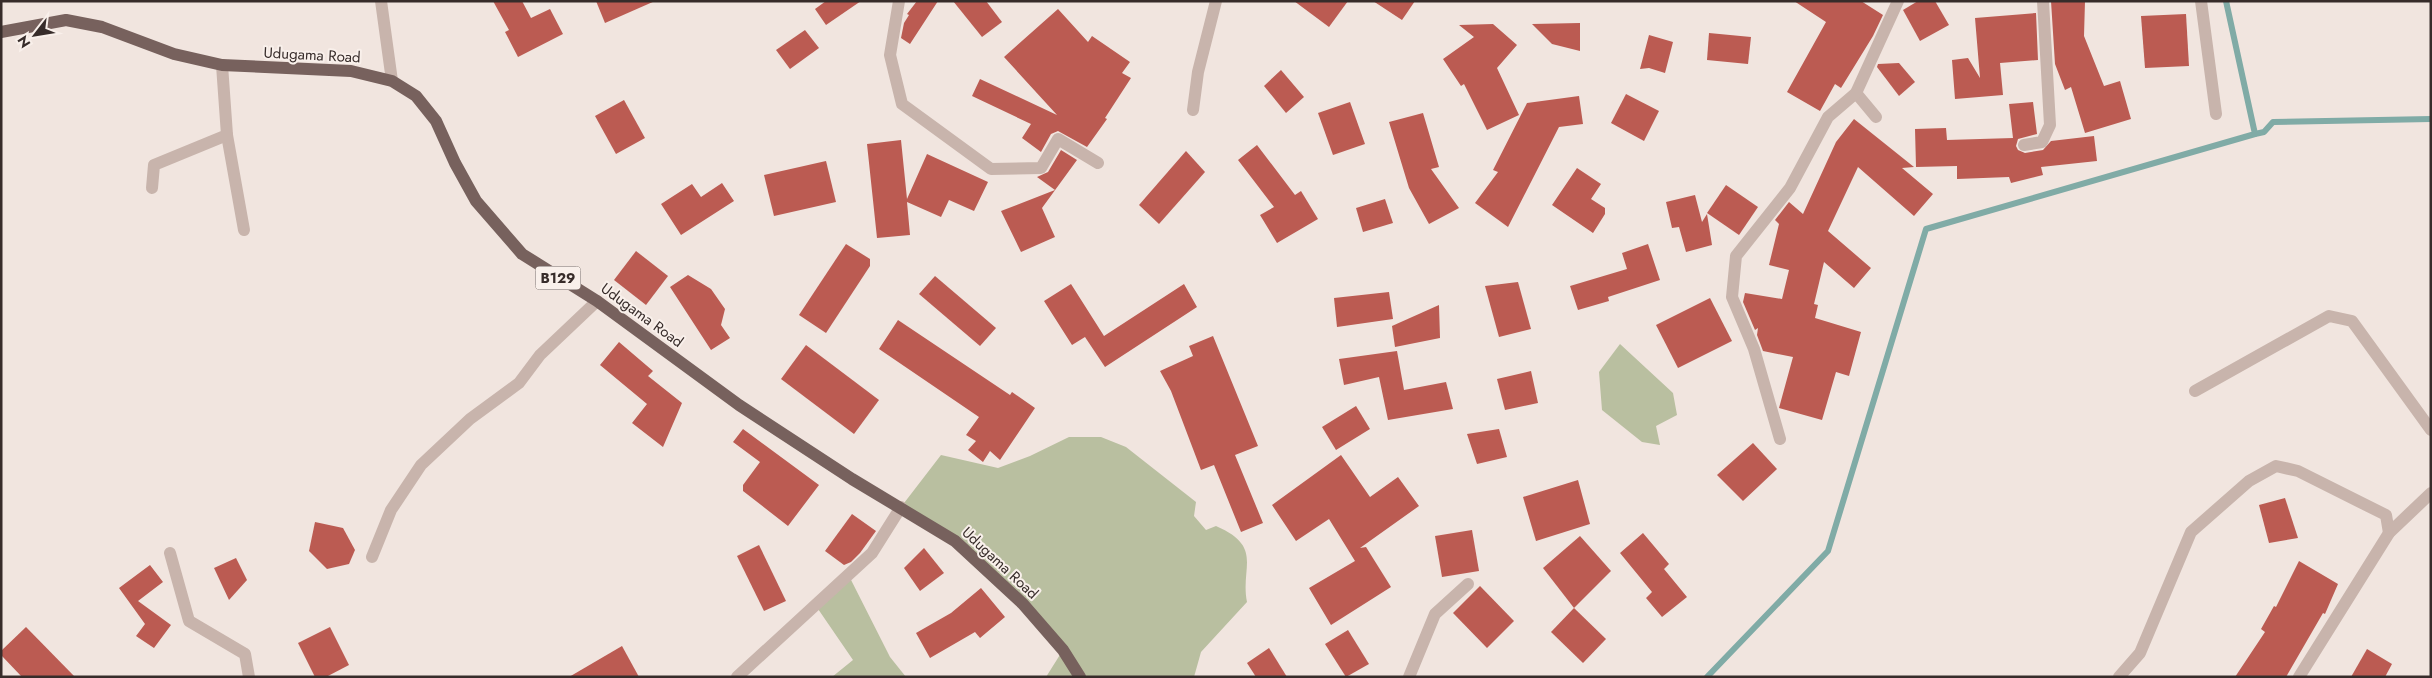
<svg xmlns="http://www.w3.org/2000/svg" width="2432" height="678" font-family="Jost,sans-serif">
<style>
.green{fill:#b9bfa0}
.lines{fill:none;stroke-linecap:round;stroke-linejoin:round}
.stream{stroke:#80aba6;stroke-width:6}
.building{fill:#bb5b52}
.street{stroke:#c8b4ac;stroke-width:12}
.primary{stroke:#77615d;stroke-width:12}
.labels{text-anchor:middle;stroke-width:4;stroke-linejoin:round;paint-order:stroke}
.shield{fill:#f9f0eb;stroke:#716764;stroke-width:1}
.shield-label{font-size:14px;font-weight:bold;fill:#372c2a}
.street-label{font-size:15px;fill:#372c2a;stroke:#f9f0eb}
</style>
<rect width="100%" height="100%" fill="#f1e5df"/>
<g class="green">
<polygon points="1620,344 1673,393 1677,415 1656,426 1660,445 1642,442 1602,410 1599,372"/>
<path d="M1069,437H1101L1126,447L1196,502L1194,516L1206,530L1216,526C1264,547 1240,567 1247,602L1201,652L1194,677H1046L1063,650L976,559L901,507L941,455L998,468L1030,456Z"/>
<polygon points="848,574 890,657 906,677 832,677 853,660 816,606"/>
</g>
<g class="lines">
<g class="stream">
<polyline points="2255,134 2264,132 2273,122 2431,119"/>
<polyline points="1707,677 1828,551 1926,229 2255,134 2226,1"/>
</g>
</g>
<g class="building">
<polygon points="493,1 522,1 531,18 550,9 563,34 518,57 505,32 509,30"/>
<polygon points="596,1 655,1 605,23"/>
<polygon points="826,1 861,1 826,25 815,9"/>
<polygon points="917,1 938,1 910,44 901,38 904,23 909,15 907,14"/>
<polygon points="953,1 986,1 1002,22 982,37"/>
<polygon points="1294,1 1348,1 1329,27"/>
<polygon points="1373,1 1415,1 1402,20"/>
<polygon points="1794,1 1861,1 1883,15 1873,36 1841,88 1835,84 1820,111 1787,92 1826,22"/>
<polygon points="1918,1 1935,1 1949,25 1920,41 1903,10"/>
<polygon points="2051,1 2085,1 2084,36 2104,86 2120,81 2131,119 2085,133 2071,87 2065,90 2055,64"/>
<polygon points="1058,9 1088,42 1092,36 1130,62 1122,73 1131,78 1105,118 1107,119 1087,147 1058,131 1051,134 1041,152 1022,138 1031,124 972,96 980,79 1057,115 1004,57"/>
<polygon points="2036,13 2038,60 2000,63 2003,95 1955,99 1952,60 1968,58 1980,78 1975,18"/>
<polygon points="2186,14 2189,66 2145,68 2141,16"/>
<polygon points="1580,23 1580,51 1552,44 1532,24"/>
<polygon points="1493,24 1517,45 1497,68 1519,115 1487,130 1464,84 1461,86 1443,59 1474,37 1459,25"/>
<polygon points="805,30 819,48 790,69 776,50"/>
<polygon points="1709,33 1751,37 1748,64 1707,60"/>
<polygon points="1649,35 1673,42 1665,73 1649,68 1640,69"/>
<polygon points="1899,63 1915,82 1899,96 1877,67 1878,64"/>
<polygon points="1281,70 1304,97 1286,113 1264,86"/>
<polygon points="1626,94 1659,111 1644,141 1611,123"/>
<polygon points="1579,96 1583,124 1559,127 1508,227 1475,203 1498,172 1493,170 1527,103"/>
<polygon points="624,100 645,138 616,154 595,116"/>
<polygon points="1350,102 1365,144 1333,155 1318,113"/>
<polygon points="2033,102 2037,134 2018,139 2016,146 2018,150 2025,153 2043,150 2051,141 2094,136 2097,161 2041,167 2043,175 2011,183 2009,177 1957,179 1957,166 1916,167 1915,129 1946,128 1947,140 2013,138 2009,104"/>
<polygon points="1423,113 1439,167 1431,169 1459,208 1429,224 1409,188 1389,122"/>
<polygon points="1854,119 1914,167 1902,168 1933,194 1914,216 1858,167 1828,231 1871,268 1854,288 1824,262 1814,304 1818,305 1815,318 1861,332 1849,376 1836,372 1822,420 1779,408 1793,357 1763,351 1757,335 1758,328 1755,330 1743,302 1745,293 1782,299 1789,270 1769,265 1779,224 1775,220 1789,202 1803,214 1836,142"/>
<polygon points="901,140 907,199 927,154 988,182 974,211 949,200 941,217 907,202 910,235 877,238 867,144"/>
<polygon points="1257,145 1295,195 1301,191 1318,219 1277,243 1260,215 1274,207 1238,160"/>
<polygon points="1061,150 1077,160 1042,208 1055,237 1021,252 1001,211 1055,190 1037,177 1048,172"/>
<polygon points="1186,151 1205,172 1159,224 1139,205"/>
<polygon points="826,161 836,202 774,216 764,175"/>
<polygon points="1577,168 1601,184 1591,199 1605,208 1605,214 1593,233 1552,205"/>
<polygon points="722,183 734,201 681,235 661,204 692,184 701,197"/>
<polygon points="1726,185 1758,207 1739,235 1707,213"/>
<polygon points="1695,195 1702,222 1707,214 1712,245 1686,252 1679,227 1672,228 1666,202"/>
<polygon points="1385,199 1393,223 1363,232 1356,208"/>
<polygon points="846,244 870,259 870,266 826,333 799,315"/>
<polygon points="1648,244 1660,280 1608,297 1609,301 1578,310 1570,286 1627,269 1622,253"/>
<polygon points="636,251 668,276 646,305 614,280"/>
<polygon points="688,275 711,289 725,309 721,325 730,338 711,350 670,287"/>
<polygon points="935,276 996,328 980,346 919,294"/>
<polygon points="1518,282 1531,329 1499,337 1485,286"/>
<polygon points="1071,284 1104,336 1184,284 1197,307 1105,367 1085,337 1072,345 1044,301"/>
<polygon points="1389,292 1393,319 1337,327 1334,298"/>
<polygon points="1710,298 1732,341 1678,368 1656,325"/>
<polygon points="1439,305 1440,338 1395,347 1392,326"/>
<polygon points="898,320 1010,395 1012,392 1035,408 1000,460 990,451 983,462 968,450 976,441 966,435 979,417 879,349"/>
<polygon points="1213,336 1258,446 1235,455 1263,523 1241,532 1214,465 1201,470 1171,391 1160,371 1193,356 1189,346"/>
<polygon points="619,342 653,371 648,376 682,403 663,447 632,423 647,404 600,365"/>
<polygon points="806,345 879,400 854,434 781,379"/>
<polygon points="1397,351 1404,390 1446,382 1453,409 1388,420 1379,377 1344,385 1339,359"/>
<polygon points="1531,371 1538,403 1505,410 1497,379"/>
<polygon points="1356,406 1370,429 1336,450 1322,427"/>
<polygon points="743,429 819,485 788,526 743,491 743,485 760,462 733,442"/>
<polygon points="1499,429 1507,457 1477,464 1467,434"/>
<polygon points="1753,443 1777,469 1743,501 1717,475"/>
<polygon points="1341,455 1370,497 1398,477 1419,506 1360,548 1366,547 1391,587 1331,625 1309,588 1355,561 1329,519 1296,541 1272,505"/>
<polygon points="1578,480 1590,524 1536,541 1523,497"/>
<polygon points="2285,498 2298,538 2269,543 2259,505"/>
<polygon points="852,514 876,531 860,553 851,562 844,565 825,551"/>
<polygon points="315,522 343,528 355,550 349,564 327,569 309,551"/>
<polygon points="1472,530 1479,571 1442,577 1435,536"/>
<polygon points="1643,533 1669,564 1664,569 1687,597 1662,617 1646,598 1652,592 1620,553"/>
<polygon points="1580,536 1611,571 1574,608 1543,568"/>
<polygon points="759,545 786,601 764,611 737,556"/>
<polygon points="924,548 944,573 920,591 904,568"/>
<polygon points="236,558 247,580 229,600 214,568"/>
<polygon points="2299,561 2338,584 2325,614 2323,613 2286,677 2235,677 2265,632 2261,629 2274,606 2276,607"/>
<polygon points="150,565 163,582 138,601 171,625 154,648 136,636 145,624 119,588"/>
<polygon points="1480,586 1514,621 1487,648 1453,613"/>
<polygon points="981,588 1005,617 980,638 975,632 930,658 916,633 951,613"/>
<polygon points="1574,608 1606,639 1583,663 1551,632"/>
<polygon points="26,627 75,677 22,677 1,655 1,651"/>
<polygon points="330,627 349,665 326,677 315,677 298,643"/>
<polygon points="1348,630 1369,664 1346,677 1325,644"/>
<polygon points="622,646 639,677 569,677"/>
<polygon points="1269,648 1287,677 1256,677 1247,663"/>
<polygon points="2367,649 2392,664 2385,677 2351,677"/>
</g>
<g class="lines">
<g class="street">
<polyline points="381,1 392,81"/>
<polyline points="899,1 890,55 902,104 991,169 1041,168 1058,139 1098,163"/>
<polyline points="2201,1 2216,114"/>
<polyline points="1193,110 1198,72 1216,1"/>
<polyline points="1876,117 1856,93 1898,1"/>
<polyline points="227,135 244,230"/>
<polyline points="2024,145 2042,142 2050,125 2043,1"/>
<polyline points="152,188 154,165 227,135 222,65"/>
<polyline points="2195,391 2329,316 2352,321 2431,430"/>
<polyline points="1780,439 1754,349 1732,297 1736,256 1790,188 1828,117 1856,93"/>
<polyline points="170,553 189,621 245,654 249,677"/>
<polyline points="372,557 391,510 421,465 470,419 519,383 540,355 597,301"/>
<polyline points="737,677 872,553 901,507"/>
<polyline points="1409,677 1435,614 1468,584"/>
<polyline points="2119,677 2140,653 2191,532 2249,481 2276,466 2298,471 2386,515 2389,533"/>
<polyline points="2299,677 2389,533 2431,493"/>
</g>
<polyline class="primary" points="1,32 66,20 102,27 174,54 222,65 351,71 392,81 416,96 436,121 455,163 476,201 522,254 597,301 739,405 852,479 955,541 1023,604 1063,650 1080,677"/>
</g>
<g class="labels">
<rect class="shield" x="535.5" y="266.5" width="45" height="23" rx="4"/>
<g class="shield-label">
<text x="558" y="283">B129</text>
</g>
<g class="street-label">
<text transform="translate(312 55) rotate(3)" y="5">Udugama Road</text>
<text transform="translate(642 315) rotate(36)" y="5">Udugama Road</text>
<text transform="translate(1000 563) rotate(43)" y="5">Udugama Road</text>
</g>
</g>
<rect width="2432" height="678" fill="none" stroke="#372c2a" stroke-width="5"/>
<g transform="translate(35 35) rotate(239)" stroke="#f9f0eb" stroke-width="4" paint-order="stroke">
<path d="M0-4L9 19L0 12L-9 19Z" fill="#372c2a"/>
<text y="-8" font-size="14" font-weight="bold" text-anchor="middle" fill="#372c2a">N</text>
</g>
</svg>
